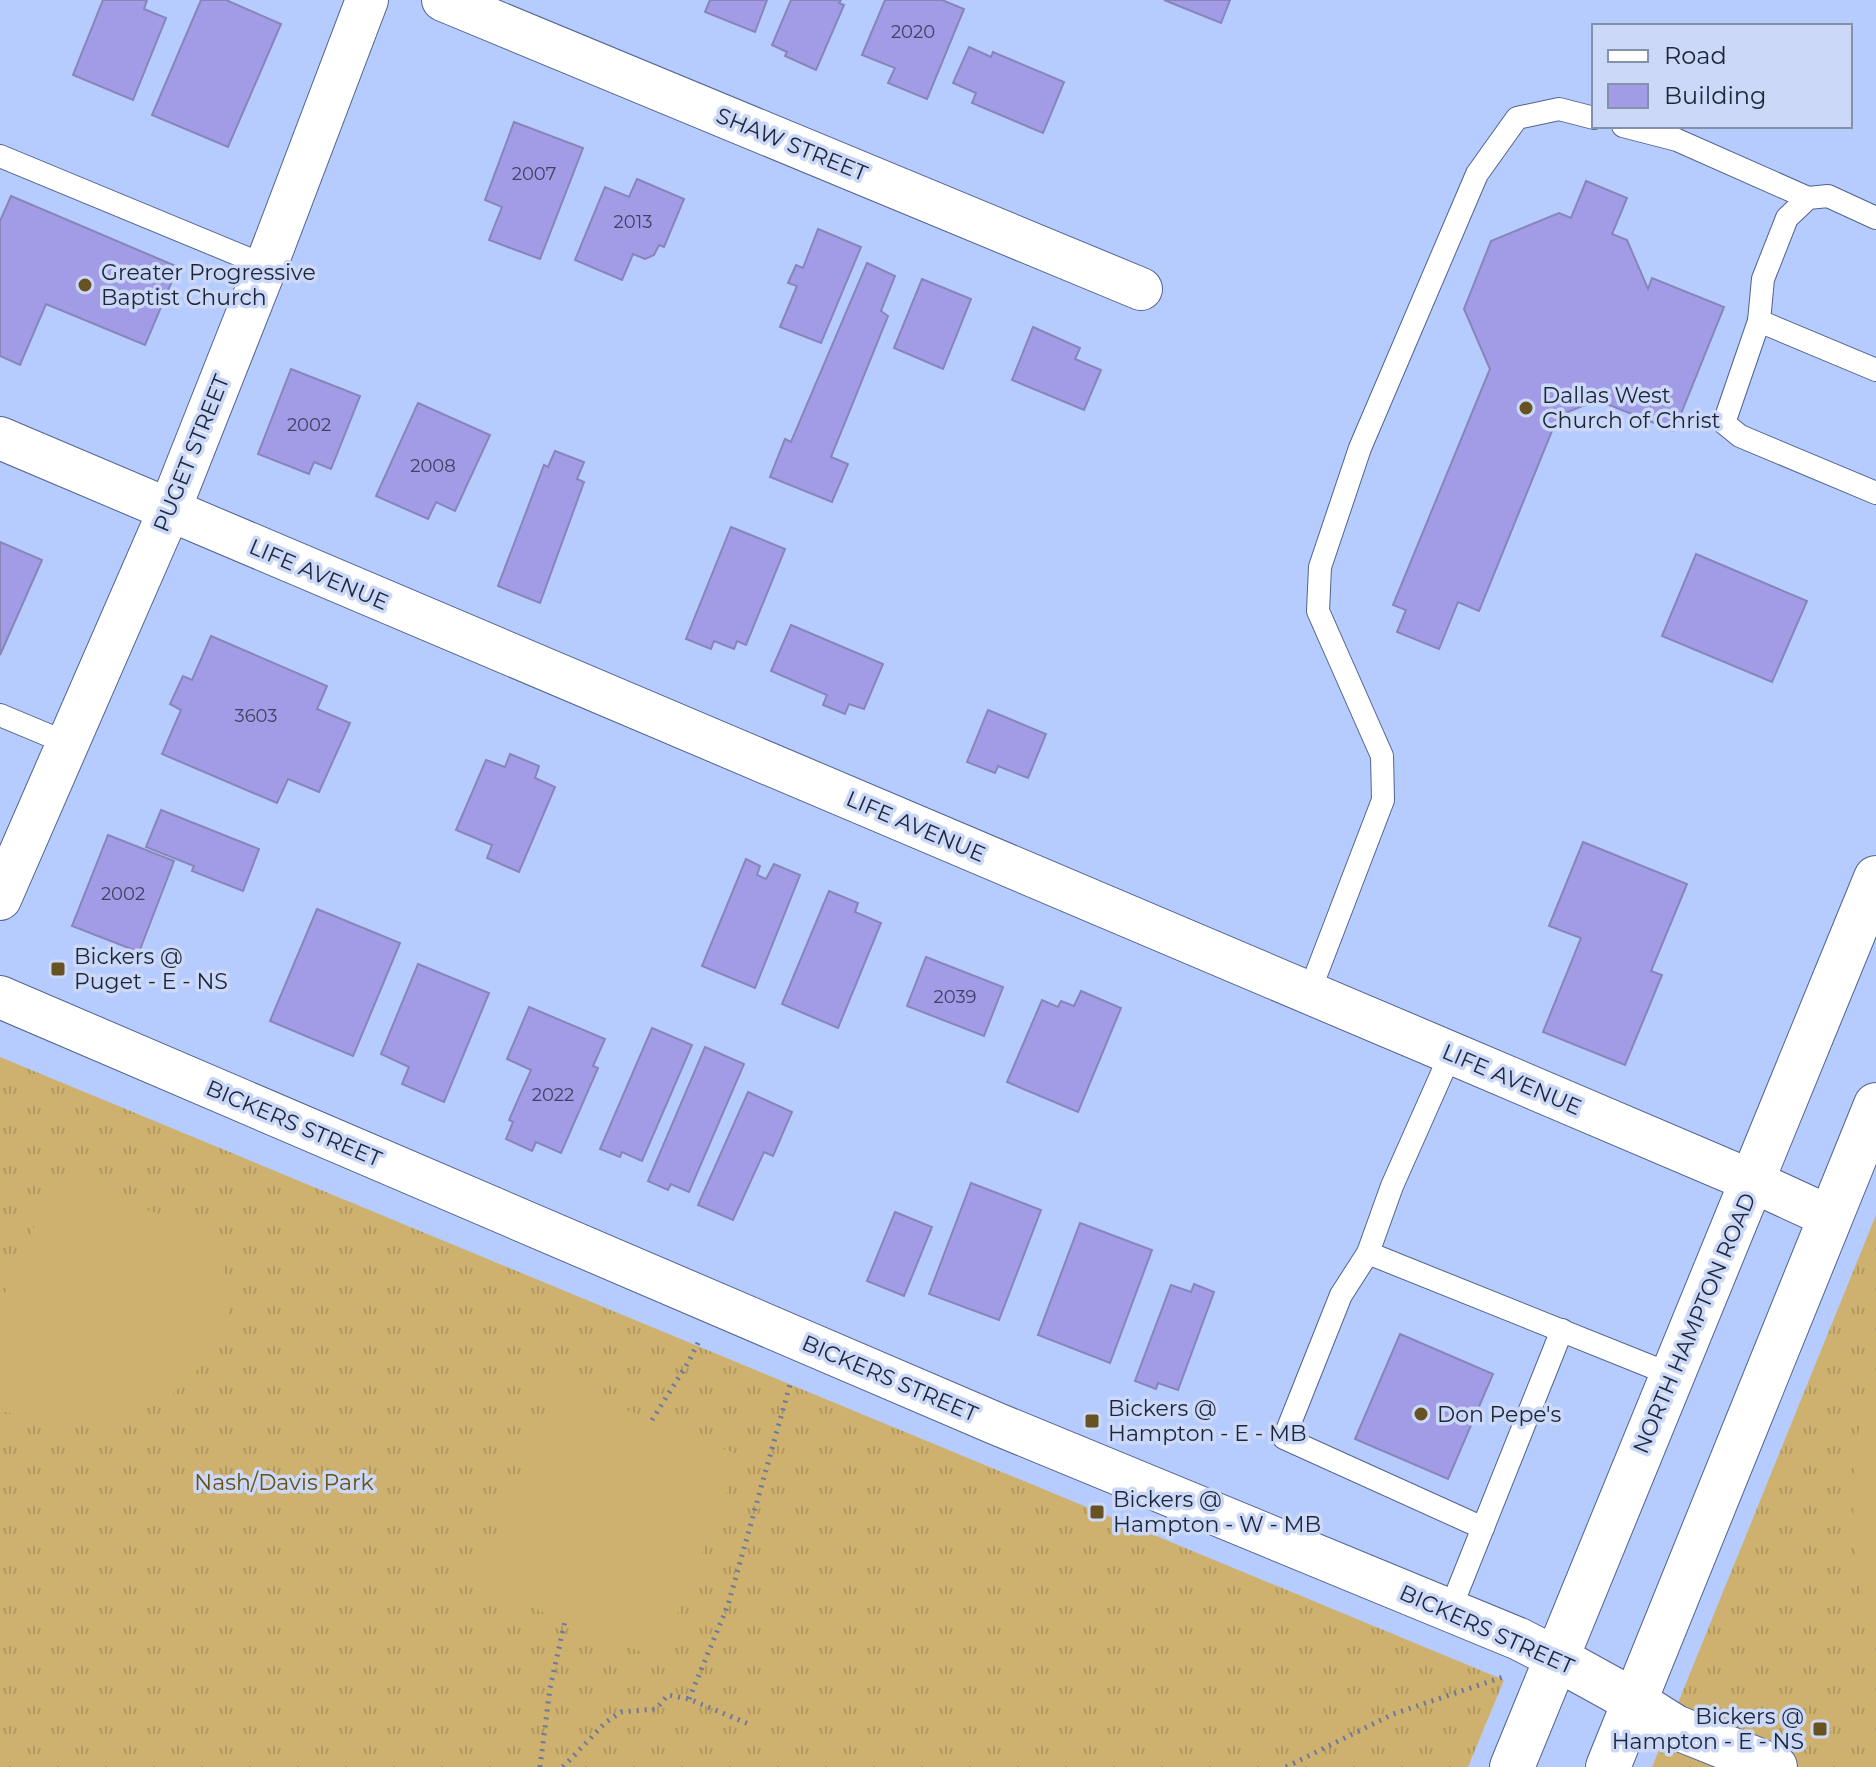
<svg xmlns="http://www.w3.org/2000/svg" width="1876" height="1767" font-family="Montserrat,sans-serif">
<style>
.grass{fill:url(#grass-tufts)}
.garden{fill:#ceb16e}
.building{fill:#a29ce7;stroke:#8885b8;stroke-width:2}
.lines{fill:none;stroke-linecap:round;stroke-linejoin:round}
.lane-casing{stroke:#516390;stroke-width:24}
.street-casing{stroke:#516390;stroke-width:44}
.secondary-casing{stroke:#516390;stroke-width:46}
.path{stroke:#6b7a9d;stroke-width:5;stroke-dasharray:2 6;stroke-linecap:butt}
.lane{stroke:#fff;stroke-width:22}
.street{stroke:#fff;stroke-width:42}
.secondary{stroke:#fff;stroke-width:44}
.poi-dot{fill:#675322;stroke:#cbd8f7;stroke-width:3}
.labels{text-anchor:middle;stroke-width:7;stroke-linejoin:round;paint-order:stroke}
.number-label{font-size:18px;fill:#3e4364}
.street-label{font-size:22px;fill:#1d2538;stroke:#cbd8f7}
.poi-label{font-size:22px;fill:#1d2538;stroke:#cbd8f7;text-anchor:start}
.park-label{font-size:22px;fill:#675011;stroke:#cbd8f7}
</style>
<defs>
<pattern id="grass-tufts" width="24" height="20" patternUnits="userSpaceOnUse" patternTransform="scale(2)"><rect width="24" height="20" fill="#ceb16e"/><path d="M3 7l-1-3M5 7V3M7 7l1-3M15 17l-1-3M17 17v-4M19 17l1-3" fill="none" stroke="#b09860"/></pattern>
</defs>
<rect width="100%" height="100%" fill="#b6cbfe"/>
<g class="grass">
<polygon points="0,1057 1504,1680 1468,1767 0,1767"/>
<polygon points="1876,1215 1876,1767 1652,1767"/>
</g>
<g class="garden">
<polygon points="57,1175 198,1229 227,1276 227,1314 208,1359 174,1393 125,1417 66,1424 0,1411 0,1304"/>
<path d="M1876,1372V1646C1870,1625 1862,1602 1859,1580C1850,1517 1849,1429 1876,1372Z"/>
<polygon points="558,1382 741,1456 659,1659 476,1585"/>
</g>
<g class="building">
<polygon points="103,0 147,0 144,9 166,18 133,100 73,75"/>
<polygon points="201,0 226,0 281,24 228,147 152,115"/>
<polygon points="710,0 767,0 755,32 705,12"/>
<polygon points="791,0 841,0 839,3 844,5 816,70 785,56 787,52 772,45"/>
<polygon points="885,0 942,0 964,9 927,99 888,83 895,68 862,55"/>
<polygon points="1164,0 1230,0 1221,23"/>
<polygon points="969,47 991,57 993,52 1064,82 1043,133 972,103 976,93 953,83"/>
<polygon points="514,122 583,148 540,259 489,240 502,207 485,200"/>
<polygon points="637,179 684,199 664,247 659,245 654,255 645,259 633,254 622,280 575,260 605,187 629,197"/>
<polygon points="1586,181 1627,198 1612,234 1627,240 1648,289 1652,278 1724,307 1674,431 1597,400 1558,416 1479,611 1458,602 1439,649 1397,632 1406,610 1393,605 1490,369 1464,309 1491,241 1559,213 1571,218"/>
<polygon points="11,196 178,267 145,345 46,304 20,365 0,356 0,221"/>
<polygon points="818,229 861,247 821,343 780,327 797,286 788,283 796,265 803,268"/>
<polygon points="867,263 895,276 881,311 888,316 831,457 848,464 832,502 770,477 785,439 791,442"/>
<polygon points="922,279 971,299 943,369 894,348"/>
<polygon points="1033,327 1080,348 1075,359 1101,370 1084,410 1012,380"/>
<polygon points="291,369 360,396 331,469 314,462 309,474 258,454"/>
<polygon points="418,403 490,435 455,511 436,502 428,519 376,496"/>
<polygon points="555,451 584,462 577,479 584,482 540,603 498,586 544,465 548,467"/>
<polygon points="731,527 785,549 746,645 737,641 734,649 714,641 711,649 686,639"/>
<polygon points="0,542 42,560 0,655"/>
<polygon points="1696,554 1807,601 1772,682 1662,636"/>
<polygon points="791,625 883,664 864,709 849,704 845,714 823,705 827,695 771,671"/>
<polygon points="211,636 327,686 317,709 350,723 319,792 288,779 277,803 162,754 181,710 170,704 183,676 192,680"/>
<polygon points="988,710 1046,734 1028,778 998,766 995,773 967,762"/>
<polygon points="510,754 539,766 535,778 555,787 519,872 487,858 492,845 456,830 486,760 505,767"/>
<polygon points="161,810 259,849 243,891 192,871 194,866 146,847"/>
<polygon points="108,835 174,861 139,952 72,926"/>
<polygon points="1583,842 1687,884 1651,971 1662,975 1625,1065 1543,1032 1581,938 1549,926"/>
<polygon points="746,859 760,866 757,875 766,879 774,864 800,875 755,988 702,966"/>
<polygon points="829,891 858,903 855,912 881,923 838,1028 782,1004"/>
<polygon points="317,909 400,943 353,1056 270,1021"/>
<polygon points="926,957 1003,987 984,1036 907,1006"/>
<polygon points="418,964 489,993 444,1102 402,1084 409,1067 381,1054"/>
<polygon points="1081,991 1121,1008 1078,1112 1007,1082 1042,1000 1058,1007 1061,1001 1074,1006"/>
<polygon points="529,1007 605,1039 593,1066 598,1068 561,1153 536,1142 532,1151 506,1139 513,1122 509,1120 531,1070 507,1059"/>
<polygon points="652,1028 692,1045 642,1161 622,1152 620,1157 600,1149"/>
<polygon points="705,1047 744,1064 689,1192 671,1184 668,1190 648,1181"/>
<polygon points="748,1092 792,1112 773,1156 764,1152 733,1220 698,1205"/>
<polygon points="971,1183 1041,1210 999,1320 929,1294"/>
<polygon points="895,1212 932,1227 904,1296 867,1281"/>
<polygon points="1080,1223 1152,1250 1110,1363 1038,1335"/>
<polygon points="1194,1284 1214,1292 1178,1390 1158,1383 1156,1389 1135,1381 1171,1285 1191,1292"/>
<polygon points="1400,1334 1493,1374 1448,1479 1355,1439"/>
</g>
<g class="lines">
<defs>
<g id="lane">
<polyline points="1623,126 1677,140 1808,198"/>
<polyline points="0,156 266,266"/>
<polyline points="1876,218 1828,196 1808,198 1787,218 1763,279 1759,321 1724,423 1740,436 1876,493"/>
<polyline points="1759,321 1876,370"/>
<polyline points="0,715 67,743"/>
<polyline points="1309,993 1383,800 1382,756 1318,611 1320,567 1360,448 1477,174 1517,118 1559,109 1594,118"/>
<polyline points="1451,1053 1392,1186 1368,1253 1672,1375"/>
<polyline points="1368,1253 1341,1295 1284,1438 1483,1528"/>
<polyline points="1450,1610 1562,1330"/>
</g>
<g id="street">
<polyline points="443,0 1141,289"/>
<polyline points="0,438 1451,1053 1754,1182 1830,1217"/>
<polyline points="0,899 169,511 266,266 367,0"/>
<polyline points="0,997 997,1424 1519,1639 1556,1658"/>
</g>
<g id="secondary">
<polyline points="1556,1658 1634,1701 1675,1727 1775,1767"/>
<polyline points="1512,1767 1876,878"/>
<polyline points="1608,1767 1876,1105"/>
</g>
</defs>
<use href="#lane" class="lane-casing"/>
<use href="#street" class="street-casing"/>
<use href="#secondary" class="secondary-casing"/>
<g class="path">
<polyline points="652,1420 689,1361 699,1341"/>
<polyline points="689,1699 728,1605 791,1381"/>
<polyline points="540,1767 550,1688 565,1621"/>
<polyline points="563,1767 605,1723 621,1712 656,1709 668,1695 689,1699 751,1725"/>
<polyline points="1286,1767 1393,1714 1503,1677"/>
</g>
<use href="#lane" class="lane"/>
<use href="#street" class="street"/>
<use href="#secondary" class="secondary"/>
</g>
<g class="poi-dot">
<circle cx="85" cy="285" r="8"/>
<circle cx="1526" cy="408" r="8"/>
<rect x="50" y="961" width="16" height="16" rx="4"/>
<circle cx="1421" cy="1414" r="8"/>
<rect x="1084" y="1413" width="16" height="16" rx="4"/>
<rect x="1089" y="1504" width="16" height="16" rx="4"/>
<rect x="1812" y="1721" width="16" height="16" rx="4"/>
</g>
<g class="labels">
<g class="number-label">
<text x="913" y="38">2020</text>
<text x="534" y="180">2007</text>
<text x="633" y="228">2013</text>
<text x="309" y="431">2002</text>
<text x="433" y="472">2008</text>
<text x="256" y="722">3603</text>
<text x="123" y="900">2002</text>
<text x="955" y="1003">2039</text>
<text x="553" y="1101">2022</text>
</g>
<g class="street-label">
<text transform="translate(792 144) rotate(22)" y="8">SHAW STREET</text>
<text transform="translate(191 453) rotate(-68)" y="8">PUGET STREET</text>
<text transform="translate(319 574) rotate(23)" y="8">LIFE AVENUE</text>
<text transform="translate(916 826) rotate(23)" y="8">LIFE AVENUE</text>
<text transform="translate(1512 1079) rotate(23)" y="8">LIFE AVENUE</text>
<text transform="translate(294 1123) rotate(23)" y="8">BICKERS STREET</text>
<text transform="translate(1694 1323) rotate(-67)" y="8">NORTH HAMPTON ROAD</text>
<text transform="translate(890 1378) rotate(23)" y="8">BICKERS STREET</text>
<text transform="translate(1487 1629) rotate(24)" y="8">BICKERS STREET</text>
</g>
<g class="poi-label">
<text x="101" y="280">Greater Progressive<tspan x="101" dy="25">Baptist Church</tspan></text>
<text x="1542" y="403">Dallas West<tspan x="1542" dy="25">Church of Christ</tspan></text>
<text x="74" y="964">Bickers @<tspan x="74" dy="25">Puget - E - NS</tspan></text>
<text x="1108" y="1416">Bickers @<tspan x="1108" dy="25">Hampton - E - MB</tspan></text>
<text x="1437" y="1422">Don Pepe's</text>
<text x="1113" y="1507">Bickers @<tspan x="1113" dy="25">Hampton - W - MB</tspan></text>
<text x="1804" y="1724" text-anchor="end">Bickers @<tspan x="1804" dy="25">Hampton - E - NS</tspan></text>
</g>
<g class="park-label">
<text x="284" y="1490">Nash/Davis Park</text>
</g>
</g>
<rect x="1592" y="24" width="260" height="104" fill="#cbd8f7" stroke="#8590ab" stroke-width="2"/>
<rect x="1608" y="50" width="40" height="12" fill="#ffffff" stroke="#8590ab" stroke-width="2"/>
<text x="1664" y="64" font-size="24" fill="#1d2538">Road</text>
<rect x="1608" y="84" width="40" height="24" fill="#a29ce7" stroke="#8590ab" stroke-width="2"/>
<text x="1664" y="104" font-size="24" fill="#1d2538">Building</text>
</svg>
